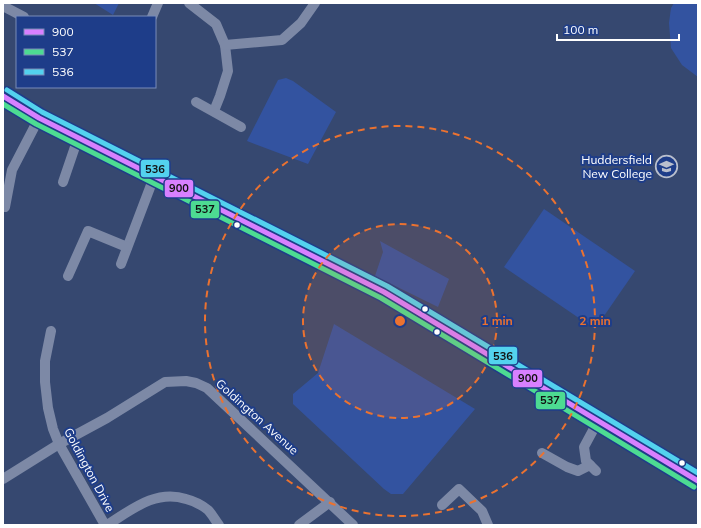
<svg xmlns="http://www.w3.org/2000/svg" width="701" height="528" font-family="Mulish,sans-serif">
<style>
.green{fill:#3353a0}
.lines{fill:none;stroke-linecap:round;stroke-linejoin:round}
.minor{stroke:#7d89a6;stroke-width:10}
.highway{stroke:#7d89a4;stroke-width:15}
.bus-1-casing{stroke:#1e3d89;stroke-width:8}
.bus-2-casing{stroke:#1e3d89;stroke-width:8}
.bus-3-casing{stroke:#1e3d89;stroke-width:8}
.bus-1{stroke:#d880ff;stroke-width:5}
.bus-2{stroke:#4ddb92;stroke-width:5}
.bus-3{stroke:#53d2ee;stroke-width:5}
.ring{fill:none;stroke:#eb7230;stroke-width:2;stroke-dasharray:7 5}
.bus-dot{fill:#fff;stroke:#1e3d89;stroke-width:1.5}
.labels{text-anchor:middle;stroke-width:4;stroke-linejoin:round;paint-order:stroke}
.poi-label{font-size:12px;fill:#fff;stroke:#1e3d89;text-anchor:end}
.street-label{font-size:12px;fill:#fff;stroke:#1e3d89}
.centre{fill:#eb7230;stroke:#1e3d89;stroke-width:2}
.ring-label{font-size:12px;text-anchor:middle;font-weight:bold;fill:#eb7230;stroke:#1e3d89;stroke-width:4;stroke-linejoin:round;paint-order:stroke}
.line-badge{stroke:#1e3d89;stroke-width:1.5}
.pale-badge-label{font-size:11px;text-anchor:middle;font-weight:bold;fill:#111}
</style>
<rect width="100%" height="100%" fill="#364870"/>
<g class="green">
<polygon points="94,3 119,3 113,15"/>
<polygon points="674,3 698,3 698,77 682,65 671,48 669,23 671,8"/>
<polygon points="286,78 293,81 336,112 308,164 247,141 278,80"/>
<polygon points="544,209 635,271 595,329 504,267"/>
<polygon points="380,241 449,279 438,307 375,276 383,252"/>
<polygon points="334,324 475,409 403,494 391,494 384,489 293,404 293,394 318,373"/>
</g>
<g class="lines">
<g class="minor">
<polyline points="189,3 216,24 225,45 228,71 220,96 214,111"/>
<polyline points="3,6 24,17"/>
<polyline points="152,17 158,3"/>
<polyline points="225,45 282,40 301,23 315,3"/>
<polyline points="196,102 241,127"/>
<polyline points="63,182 78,138"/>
<polyline points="5,207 12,170 39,118"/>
<polyline points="121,264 154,177"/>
<polyline points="68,276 88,231 127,247"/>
<polyline points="51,331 45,361 45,382 48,408 53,429 59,444 105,525"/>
<polyline points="542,453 567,467 578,471 590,465"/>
<polyline points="596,471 586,461 584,447 598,421"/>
<polyline points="3,479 59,444 107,418 165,382 186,381 196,383 207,388 353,525"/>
<polyline points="442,505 459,489 482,511 488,525"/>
<path d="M107,525C131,510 156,489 186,499C194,501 202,505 208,510C212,514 215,520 219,525"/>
<polyline points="299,525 330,502"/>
</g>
<polyline class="highway" points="3,96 39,118 78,138 384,292 698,481"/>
<defs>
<polyline id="bus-1" points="3,96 39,118 384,292 698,481"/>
<polyline id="bus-2" points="3,104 36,124 381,298 694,487"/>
<polyline id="bus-3" points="7,90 42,112 387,286 698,473"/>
</defs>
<use href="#bus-1" class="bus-1-casing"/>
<use href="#bus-2" class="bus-2-casing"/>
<use href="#bus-3" class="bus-3-casing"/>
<use href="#bus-1" class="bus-1"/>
<use href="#bus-2" class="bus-2"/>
<use href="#bus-3" class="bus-3"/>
</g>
<circle cx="400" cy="321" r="97" fill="#eb7230" fill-opacity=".12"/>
<g class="ring">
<circle cx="400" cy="321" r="97"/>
<circle cx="400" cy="321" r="195"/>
</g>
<defs>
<symbol id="university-ring" viewBox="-11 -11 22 22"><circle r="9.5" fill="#1e3d89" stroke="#b9bfcd" stroke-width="1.5"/><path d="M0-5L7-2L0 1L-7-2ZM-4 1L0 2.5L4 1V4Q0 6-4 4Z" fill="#b9bfcd"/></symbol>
</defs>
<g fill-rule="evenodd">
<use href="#university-ring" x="654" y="154" width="25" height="25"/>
</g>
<g class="bus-dot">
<circle cx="237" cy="225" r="3.5"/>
<circle cx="425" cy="309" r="3.5"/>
<circle cx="437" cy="332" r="3.5"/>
<circle cx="682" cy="463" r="3.5"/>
</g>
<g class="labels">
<g class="poi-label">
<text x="652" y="164">Huddersfield<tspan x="652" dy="14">New College</tspan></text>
</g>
<g class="street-label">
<text transform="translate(257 417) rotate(42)" y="4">Goldington Avenue</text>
<text transform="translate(89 470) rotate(62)" y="4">Goldington Drive</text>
</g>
</g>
<circle cx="400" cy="321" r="6" class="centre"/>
<g class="ring-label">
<text x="497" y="325">1 min</text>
<text x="595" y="325">2 min</text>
</g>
<g class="line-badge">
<rect x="140" y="159" width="30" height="19" rx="4" fill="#53d2ee"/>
<rect x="164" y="179" width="30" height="19" rx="4" fill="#d880ff"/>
<rect x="190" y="200" width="30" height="19" rx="4" fill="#4ddb92"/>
<rect x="488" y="346" width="30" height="19" rx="4" fill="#53d2ee"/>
<rect x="512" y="369" width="31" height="19" rx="4" fill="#d880ff"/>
<rect x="535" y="391" width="31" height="19" rx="4" fill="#4ddb92"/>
</g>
<g class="pale-badge-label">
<text x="155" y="173">536</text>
<text x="179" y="192">900</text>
<text x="205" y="213">537</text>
<text x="503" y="360">536</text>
<text x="528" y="382">900</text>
<text x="550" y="404">537</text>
</g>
<rect width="701" height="528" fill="none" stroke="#ffffff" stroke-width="8"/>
<rect x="16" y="16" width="140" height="72" fill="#1e3d89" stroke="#788bb8"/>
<rect x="24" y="29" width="20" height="6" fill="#d880ff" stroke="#788bb8"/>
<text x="52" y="36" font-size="12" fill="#ffffff">900</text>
<rect x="24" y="49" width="20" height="6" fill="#4ddb92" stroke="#788bb8"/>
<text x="52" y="56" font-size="12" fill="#ffffff">537</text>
<rect x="24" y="69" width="20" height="6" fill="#53d2ee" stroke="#788bb8"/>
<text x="52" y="76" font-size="12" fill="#ffffff">536</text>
<path d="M557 34v6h122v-6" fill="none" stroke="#ffffff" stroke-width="2"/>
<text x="563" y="34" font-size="12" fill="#ffffff" stroke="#1e3d89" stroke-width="3" paint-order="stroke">100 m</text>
</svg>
